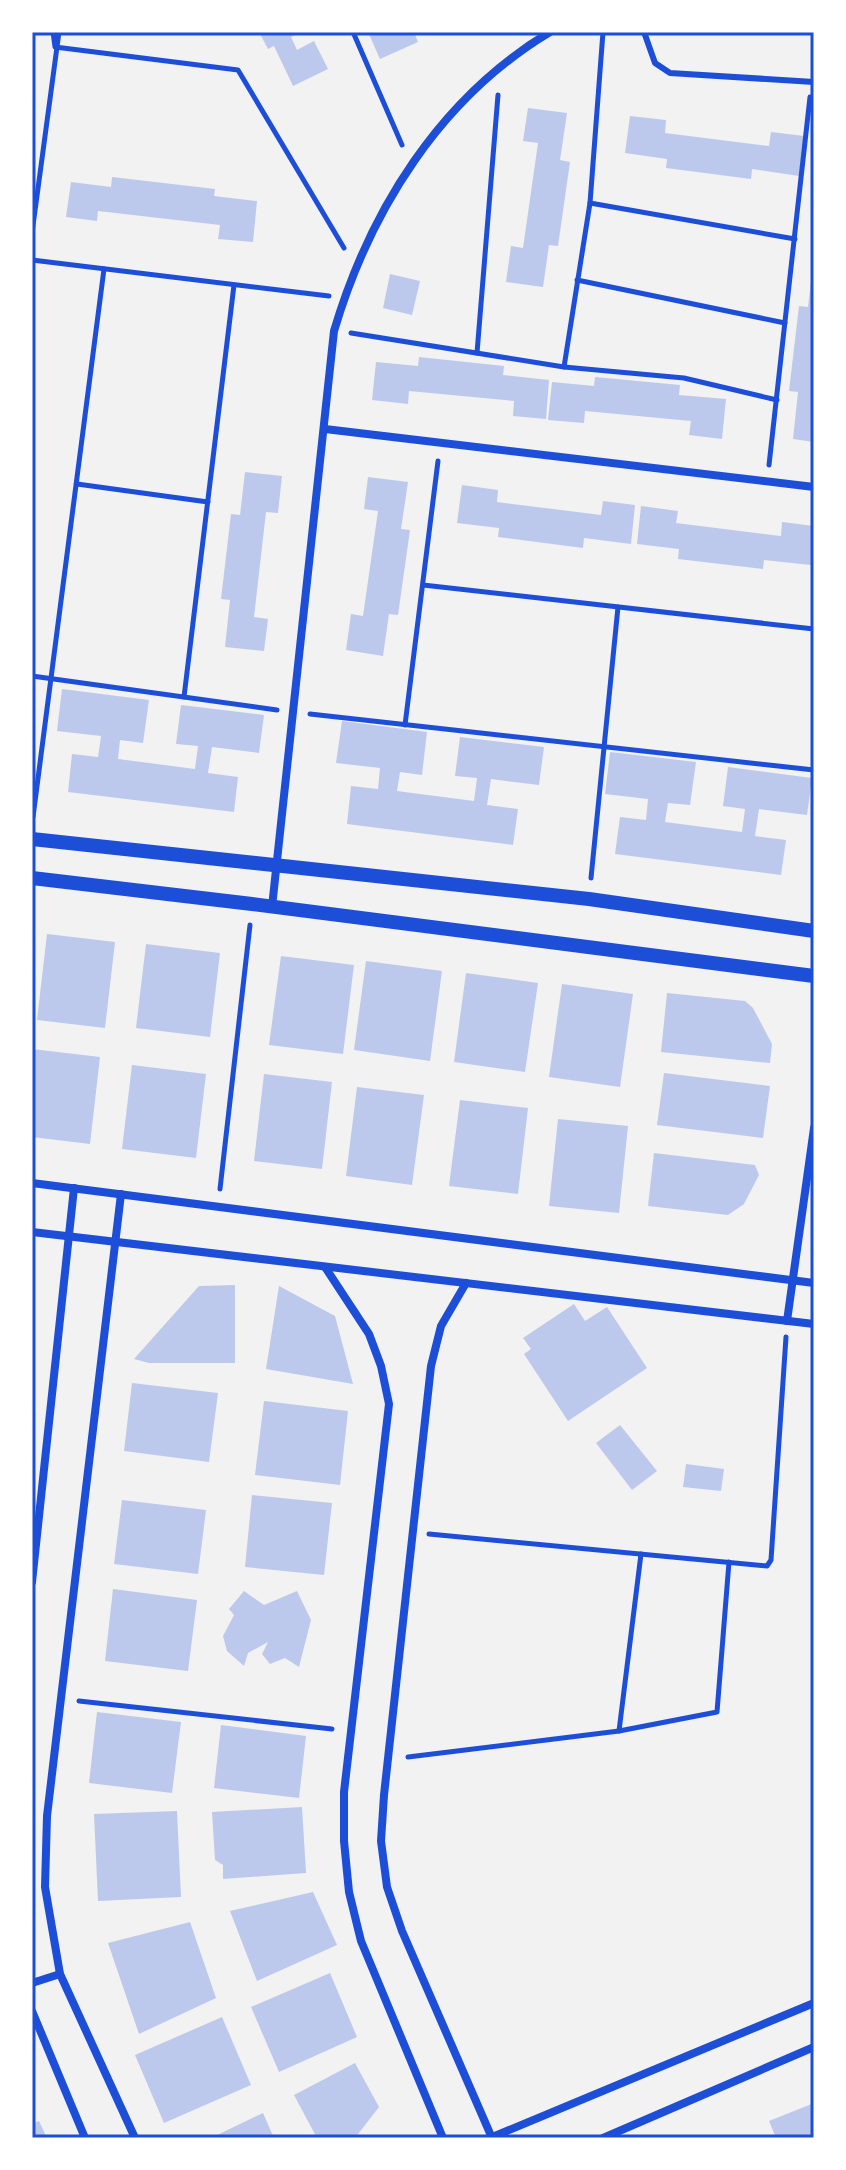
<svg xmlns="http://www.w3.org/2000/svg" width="846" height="2170" font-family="'PT Sans Narrow',sans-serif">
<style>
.building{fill:#bdc9ec}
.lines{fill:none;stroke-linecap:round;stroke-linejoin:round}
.path{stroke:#1d4ed8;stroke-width:5}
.service{stroke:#1d4ed8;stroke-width:6}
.minor{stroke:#1d4ed8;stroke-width:8}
.tertiary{stroke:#1d4ed8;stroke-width:14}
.neatline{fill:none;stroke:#1d4ed8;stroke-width:3}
</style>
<rect width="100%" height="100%" fill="#f2f2f2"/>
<g class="building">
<polygon points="259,32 302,32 291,37 297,50 314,41 328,69 293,86 274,46 268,49"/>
<polygon points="368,32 414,32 418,42 380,59"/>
<polygon points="528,108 567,113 560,160 570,162 558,246 549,245 543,287 506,282 511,246 523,248 538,143 523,141"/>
<polygon points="630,116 666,120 665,133 769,146 771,132 804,136 799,176 752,169 751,179 666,168 667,159 625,153"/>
<polygon points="112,177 215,189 214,196 257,201 253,242 218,239 220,225 98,211 97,221 66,217 71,182 111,187"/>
<polygon points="812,273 814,273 814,442 793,439 798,392 789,391 799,306 808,307"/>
<polygon points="390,274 420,281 412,315 383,308"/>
<polygon points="419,357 504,366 503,375 549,380 546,419 513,416 514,401 409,391 408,404 372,400 376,362 418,366"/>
<polygon points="595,377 680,385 679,395 726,399 722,439 689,435 691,421 585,411 584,423 548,420 552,382 594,386"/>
<polygon points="245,472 282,476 278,513 266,512 254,617 268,619 264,651 225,647 230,600 221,599 231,514 240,515"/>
<polygon points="368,477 408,482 401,529 410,530 398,615 389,614 383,656 346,650 351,614 363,616 378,511 364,509"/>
<polygon points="462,485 498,490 497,502 601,515 603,501 635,505 631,544 584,538 583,548 498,537 499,528 457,523"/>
<polygon points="641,506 678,511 676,523 781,536 782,522 814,526 811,565 764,560 763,569 678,559 679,549 637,544"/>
<polygon points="62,689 149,700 143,743 120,740 118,759 195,769 198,746 176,744 181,705 264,715 259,753 212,747 208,773 238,777 234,812 68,792 72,754 98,757 101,736 57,731"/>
<polygon points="342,721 427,732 422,775 400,772 397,791 474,801 477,778 455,776 460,737 544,747 539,785 491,779 487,805 518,809 513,845 347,824 351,786 378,789 380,768 336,763"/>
<polygon points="610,752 696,762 690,805 668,803 665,822 742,832 745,809 723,806 728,767 812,778 807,815 759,809 755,836 786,840 781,875 615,854 620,817 646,820 648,799 605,794"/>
<polygon points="47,934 115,942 105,1028 37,1020"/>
<polygon points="146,944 220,953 210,1037 136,1028"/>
<polygon points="281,956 354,965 343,1054 269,1045"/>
<polygon points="366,961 442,971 430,1061 354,1050"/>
<polygon points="466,973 538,983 525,1072 454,1062"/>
<polygon points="562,984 633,994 620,1087 549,1077"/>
<polygon points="667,993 745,1001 753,1008 772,1044 770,1063 661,1052"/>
<polygon points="32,1049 100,1057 90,1144 32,1137"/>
<polygon points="132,1065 206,1074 196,1158 122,1149"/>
<polygon points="664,1073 770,1086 763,1138 657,1125"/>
<polygon points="264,1074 332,1082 322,1169 254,1161"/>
<polygon points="357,1087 424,1095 412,1185 346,1176"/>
<polygon points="460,1100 528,1108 518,1194 449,1186"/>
<polygon points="558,1119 628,1126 619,1213 549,1206"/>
<polygon points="654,1153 755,1165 759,1175 744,1204 728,1215 648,1206"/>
<polygon points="235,1285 235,1363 149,1363 134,1359 199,1286"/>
<polygon points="279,1286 335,1316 353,1384 266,1369"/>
<polygon points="574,1304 585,1321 607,1307 647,1368 568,1421 524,1354 531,1349 523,1338"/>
<polygon points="132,1383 218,1393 209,1462 124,1451"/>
<polygon points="264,1401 348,1411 340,1485 255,1475"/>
<polygon points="620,1425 657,1471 632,1490 596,1443"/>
<polygon points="686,1464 724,1469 721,1491 683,1487"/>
<polygon points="252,1495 332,1503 324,1575 245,1567"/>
<polygon points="122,1500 206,1510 198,1574 114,1564"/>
<polygon points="113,1589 197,1600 188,1671 105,1661"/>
<polygon points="244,1591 264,1605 297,1591 311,1620 299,1667 285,1658 270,1664 262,1654 268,1642 248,1653 244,1666 227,1651 223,1636 234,1615 229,1609"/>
<polygon points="97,1712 181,1722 172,1793 89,1783"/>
<polygon points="221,1725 306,1736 299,1798 214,1788"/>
<polygon points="302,1807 306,1873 223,1879 223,1865 215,1860 212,1812"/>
<polygon points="177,1811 181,1897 98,1901 94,1814"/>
<polygon points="313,1892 337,1945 257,1981 230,1911"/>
<polygon points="190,1922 216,1998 139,2034 108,1943"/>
<polygon points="330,1973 357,2037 279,2072 251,2007"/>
<polygon points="222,2017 251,2085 164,2123 135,2055"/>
<polygon points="355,2063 379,2107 355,2138 317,2138 294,2095"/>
<polygon points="814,2103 814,2138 776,2138 769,2121"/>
<polygon points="263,2113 274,2138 211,2138"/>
<polygon points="39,2121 47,2138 32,2138 32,2124"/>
</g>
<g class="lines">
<g class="path">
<polyline points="53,32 55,47 238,70 344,248"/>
<polyline points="353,32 402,145"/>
<polyline points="590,203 795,239"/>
<polyline points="32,233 59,32"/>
<polyline points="32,260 329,296"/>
<polyline points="577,280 785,323"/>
<polyline points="351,333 564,367 684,378 777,400"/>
<polyline points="477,353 498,95"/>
<polyline points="564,367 590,203 603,32"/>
<polyline points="769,465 810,97"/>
<polyline points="77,484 208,502"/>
<polyline points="423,585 814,629"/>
<polyline points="32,676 277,710"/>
<polyline points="184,697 234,285"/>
<polyline points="310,714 814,770"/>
<polyline points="405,725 438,461"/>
<polyline points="33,817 104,269"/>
<polyline points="591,878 618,607"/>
<polyline points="220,1189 250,925"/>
<polyline points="429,1534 767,1566 771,1560 786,1337"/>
<polyline points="79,1701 332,1729"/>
<polyline points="619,1731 641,1554"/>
<polyline points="408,1757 619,1731 717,1712 729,1562"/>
</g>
<polyline class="service" points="644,32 655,63 670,73 814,82"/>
<g class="minor">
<polyline points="325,429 814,487"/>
<path d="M272,907L334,331C370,210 440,98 550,32"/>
<polyline points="32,1183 814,1283"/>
<polyline points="121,1194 47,1816 45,1887 60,1974 135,2138"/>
<polyline points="32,1232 814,1324"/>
<polyline points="325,1267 369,1334 381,1366 389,1404 344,1792 344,1841 349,1892 361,1941 443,2138"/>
<polyline points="466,1283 441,1326 431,1366 384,1795 381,1841 387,1887 402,1931 492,2138"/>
<polyline points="787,1321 814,1128"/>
<polyline points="32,1582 74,1188"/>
<polyline points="32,1983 60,1974"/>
<polyline points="32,2011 85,2138"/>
<polyline points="490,2138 814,2003"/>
<polyline points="603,2138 814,2047"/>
</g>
<g class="tertiary">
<polyline points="32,839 589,899 814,931"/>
<polyline points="32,878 252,904 814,976"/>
</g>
</g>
<rect width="846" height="2170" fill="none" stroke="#ffffff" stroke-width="68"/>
<rect x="34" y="34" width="778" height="2102" class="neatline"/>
</svg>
